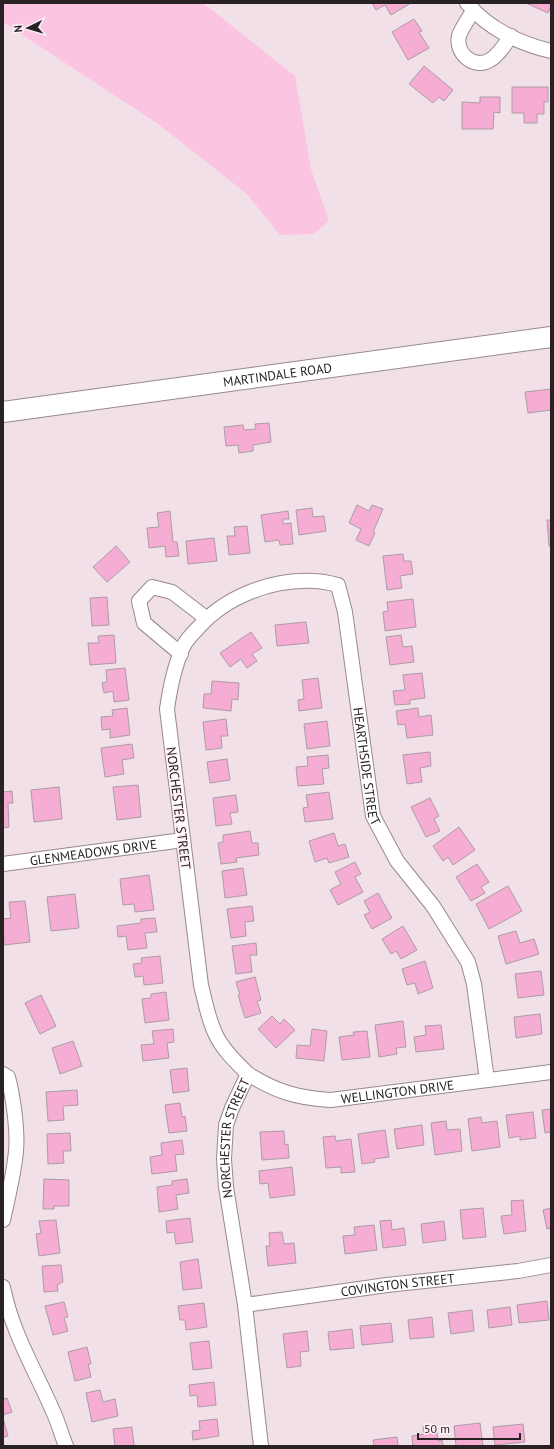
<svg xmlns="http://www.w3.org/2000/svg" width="554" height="1449" font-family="'PT Sans',sans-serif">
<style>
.green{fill:#fbc4e1}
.building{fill:#f5add3;stroke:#ac9ca4}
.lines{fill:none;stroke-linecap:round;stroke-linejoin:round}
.street-casing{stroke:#988890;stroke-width:16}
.secondary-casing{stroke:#988890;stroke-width:22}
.street{stroke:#fff;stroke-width:14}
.secondary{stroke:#fff;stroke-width:20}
.labels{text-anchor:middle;stroke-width:3;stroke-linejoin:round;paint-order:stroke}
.street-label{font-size:13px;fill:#282225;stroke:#fdeff6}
</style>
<rect width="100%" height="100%" fill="#f2e0e9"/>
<polygon class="green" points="3,3 203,3 295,76 311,169 329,221 313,234 280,235 247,194 158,124 3,22"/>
<g class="building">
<polygon points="372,3 411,3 391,15 385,5 376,10"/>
<polygon points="526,3 551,3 551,6 548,13"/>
<polygon points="414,19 422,31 419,32 429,48 408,60 392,32"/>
<polygon points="424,66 453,90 444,101 439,97 433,103 409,84"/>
<polygon points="512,87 548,87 548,102 544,102 544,114 537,114 537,123 524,123 524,113 512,113"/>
<polygon points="480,97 500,97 500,113 494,112 493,129 462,129 462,102 480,103"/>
<polygon points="551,389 551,410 528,413 525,392"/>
<polygon points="269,423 271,442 253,445 253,451 239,453 238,445 226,446 224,427 243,425 244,430 256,429 255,424"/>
<polygon points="357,505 369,511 372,505 383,509 373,532 375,533 369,546 356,540 361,529 349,523"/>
<polygon points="312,508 313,517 324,516 326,531 299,535 296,510"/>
<polygon points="170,511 173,542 177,542 179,556 166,557 165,546 149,548 147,528 159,527 157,513"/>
<polygon points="288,511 289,519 283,519 283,524 291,523 293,544 280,545 279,540 265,542 261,515"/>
<polygon points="547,520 551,520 551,546 549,546"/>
<polygon points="247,526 250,553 229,555 227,536 235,536 234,527"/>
<polygon points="214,538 217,561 188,564 186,541"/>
<polygon points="116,546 130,562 107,582 93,567"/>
<polygon points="403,554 404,561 411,561 413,574 400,576 402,588 387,590 383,556"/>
<polygon points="107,597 109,625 92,626 90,598"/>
<polygon points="413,599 416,627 385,631 383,612 388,611 387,602"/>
<polygon points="306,622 309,643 277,646 275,625"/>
<polygon points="251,632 262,648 252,654 257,661 247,668 241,659 230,667 220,653"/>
<polygon points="114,635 116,663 90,665 88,643 99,643 98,636"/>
<polygon points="401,635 403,647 412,646 414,662 390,665 386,637"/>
<polygon points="125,668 129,700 114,702 113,691 104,693 102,683 107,682 106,670"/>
<polygon points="422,673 425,698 410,700 410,704 395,705 393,691 405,690 403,675"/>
<polygon points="318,678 322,708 299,711 298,700 304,699 302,680"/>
<polygon points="212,681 239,683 238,700 232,699 231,711 203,708 204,694 211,694"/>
<polygon points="127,708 130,735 110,738 110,729 102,730 101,717 113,716 112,710"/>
<polygon points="418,708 419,717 431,715 433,735 407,738 405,724 398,725 396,711"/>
<polygon points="226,719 228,736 221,736 222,748 206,750 203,722"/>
<polygon points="327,721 330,746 307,749 304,724"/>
<polygon points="132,744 134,758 122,760 124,774 105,777 101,748"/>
<polygon points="430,752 431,766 420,768 422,782 407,784 403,755"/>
<polygon points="328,755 329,768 322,769 324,784 298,786 296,767 308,766 307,757"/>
<polygon points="227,759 230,780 210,783 207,762"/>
<polygon points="138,785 141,817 117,820 113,787"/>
<polygon points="59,787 62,819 34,822 31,790"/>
<polygon points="12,791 13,803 8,803 9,827 3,828 3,792"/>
<polygon points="329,792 333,819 305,822 303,808 308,807 306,795"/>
<polygon points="236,795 238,812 230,813 232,824 216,826 213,798"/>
<polygon points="430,798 439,816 434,819 440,831 426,837 411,807"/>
<polygon points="459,827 475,850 453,865 448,857 443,861 433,846"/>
<polygon points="250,831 252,843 258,843 259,855 236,858 237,862 221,864 218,843 223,842 223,835"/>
<polygon points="334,833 338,846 345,844 349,857 329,863 327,858 315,862 309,841"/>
<polygon points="355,862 361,874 355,877 363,892 338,905 330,890 341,884 335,872"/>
<polygon points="477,864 489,882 481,887 485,893 471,901 456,877"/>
<polygon points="243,868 247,895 225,898 222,871"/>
<polygon points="149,875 154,910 135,912 134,904 123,905 120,879"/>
<polygon points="508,886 522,911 489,929 476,904"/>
<polygon points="378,893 392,918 372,929 364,915 370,912 364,901"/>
<polygon points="75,894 79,928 51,931 47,897"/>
<polygon points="25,901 30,942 4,945 3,919 11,918 9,902"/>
<polygon points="252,906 254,921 245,922 246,936 231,938 227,909"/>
<polygon points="155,918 157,932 145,933 147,948 128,950 126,936 118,937 117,926 141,923 141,919"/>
<polygon points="403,926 417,950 401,959 396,951 391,954 382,939"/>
<polygon points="516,931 520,943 534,939 539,954 506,964 498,936"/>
<polygon points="256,943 257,955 250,955 252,972 236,974 232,946"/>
<polygon points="160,956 163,983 144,985 143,976 135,977 133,964 142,963 141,958"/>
<polygon points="425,961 433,988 418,994 415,983 407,985 402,969"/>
<polygon points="541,971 544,995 518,998 515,974"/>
<polygon points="255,977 261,1000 257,1001 261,1013 245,1018 238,995 240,995 236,982"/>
<polygon points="166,992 169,1020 145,1023 142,999 151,998 151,994"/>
<polygon points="41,995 56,1026 40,1034 25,1003"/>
<polygon points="540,1014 542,1034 516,1038 514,1017"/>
<polygon points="272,1016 280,1024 284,1019 295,1030 276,1048 258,1029"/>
<polygon points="403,1021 406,1047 396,1048 397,1054 379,1057 375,1025"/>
<polygon points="441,1025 444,1049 416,1052 414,1037 426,1035 425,1026"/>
<polygon points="173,1029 174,1042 167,1043 169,1058 143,1061 141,1045 154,1044 152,1031"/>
<polygon points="312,1029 327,1031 324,1061 296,1058 297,1045 310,1046"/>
<polygon points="367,1031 370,1057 342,1060 339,1037 354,1035 353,1032"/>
<polygon points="73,1041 82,1066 60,1074 52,1048"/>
<polygon points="187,1068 189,1091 173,1093 170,1070"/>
<polygon points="77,1090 78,1105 63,1106 64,1120 48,1121 46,1092"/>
<polygon points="180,1103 182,1117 185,1116 187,1131 169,1133 165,1105"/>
<polygon points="551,1109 551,1132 545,1133 542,1110"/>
<polygon points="533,1112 536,1138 520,1140 520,1136 509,1138 506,1115"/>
<polygon points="481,1117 482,1123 497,1121 500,1147 472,1151 468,1119"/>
<polygon points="446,1121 447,1130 460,1129 462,1151 435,1155 431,1123"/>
<polygon points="422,1125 424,1145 397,1149 394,1129"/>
<polygon points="385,1130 389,1157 374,1159 375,1162 362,1164 358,1134"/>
<polygon points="284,1131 285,1145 288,1144 289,1158 262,1160 260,1132"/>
<polygon points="70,1133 71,1151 63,1151 64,1163 48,1164 47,1134"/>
<polygon points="335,1136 336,1141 351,1139 355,1172 341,1173 341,1167 326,1168 323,1137"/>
<polygon points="182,1140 184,1154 175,1155 177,1171 152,1174 150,1157 162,1155 161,1143"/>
<polygon points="292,1167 295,1195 270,1198 268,1183 260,1184 259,1171"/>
<polygon points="44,1179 69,1180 69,1206 54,1206 54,1209 43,1209"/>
<polygon points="187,1179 189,1193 176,1195 178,1209 159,1212 157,1187 172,1185 172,1181"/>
<polygon points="523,1200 526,1231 504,1234 501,1216 512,1215 511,1201"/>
<polygon points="483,1208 486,1237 463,1239 460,1210"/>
<polygon points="551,1208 551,1228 547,1229 543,1210"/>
<polygon points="190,1218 193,1242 176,1244 174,1232 167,1233 166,1221"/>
<polygon points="56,1220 60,1253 39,1256 36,1234 41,1233 39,1221"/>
<polygon points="391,1220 392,1230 404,1228 406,1245 383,1248 380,1221"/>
<polygon points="444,1221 446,1240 423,1243 421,1224"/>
<polygon points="374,1225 377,1250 345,1254 343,1236 355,1235 354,1227"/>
<polygon points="282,1232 284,1244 294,1243 296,1263 268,1266 266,1246 270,1246 269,1233"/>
<polygon points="198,1259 202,1288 183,1290 180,1262"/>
<polygon points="61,1265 63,1282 57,1285 58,1291 44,1292 42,1266"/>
<polygon points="547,1301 549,1320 519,1323 517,1305"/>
<polygon points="64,1302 68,1317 64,1318 68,1331 53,1335 45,1306"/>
<polygon points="204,1303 207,1327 186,1330 185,1320 180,1320 178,1306"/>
<polygon points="510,1307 512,1325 489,1328 487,1310"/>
<polygon points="472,1310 474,1331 451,1334 448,1313"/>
<polygon points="432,1317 434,1337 410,1339 408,1320"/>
<polygon points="391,1323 393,1342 362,1345 360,1326"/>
<polygon points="352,1329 354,1348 330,1350 328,1332"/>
<polygon points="307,1331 309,1351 300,1352 301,1366 287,1368 283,1334"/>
<polygon points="209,1341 212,1368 193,1370 190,1343"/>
<polygon points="87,1347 91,1364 88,1364 91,1377 75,1381 68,1352"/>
<polygon points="214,1382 216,1405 198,1407 197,1395 190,1396 189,1385"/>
<polygon points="100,1390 103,1402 115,1399 118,1416 92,1422 86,1393"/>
<polygon points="7,1398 12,1412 3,1415 3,1399"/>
<polygon points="3,1418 8,1436 3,1437"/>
<polygon points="217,1419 219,1436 193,1440 192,1431 200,1430 199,1421"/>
<polygon points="480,1423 483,1446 456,1446 454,1426"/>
<polygon points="523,1424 525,1442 495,1445 493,1427"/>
<polygon points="436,1425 438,1441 442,1440 443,1446 413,1446 412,1436 424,1434 423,1427"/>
<polygon points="132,1427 134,1446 115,1446 113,1429"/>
<polygon points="397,1437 398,1446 374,1446 373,1440"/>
</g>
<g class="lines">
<defs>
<g id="street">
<path d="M467,3C487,28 520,44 551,51"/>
<path d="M473,11C469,18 461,29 459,36C455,53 474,70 490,60C499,55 505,44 511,36"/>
<polyline points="181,654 144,623 139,601 152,587 172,592 206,618"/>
<path id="s1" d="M3,864L183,840"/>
<path d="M3,1074L8,1077C13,1096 18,1131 16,1151C14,1174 8,1197 3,1220"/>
<path id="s2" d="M248,1074C277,1092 297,1098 331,1100L551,1072"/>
<path d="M3,1287C12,1332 34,1368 52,1409C58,1421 61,1434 66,1446"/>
<path id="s3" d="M245,1305L387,1285L518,1271L551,1265"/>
<path id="s4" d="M261,1446L245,1305L226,1187L224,1159L226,1125L232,1108L248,1074C236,1062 222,1049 215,1033C208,1018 205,1001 201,985L167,709C170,688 174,667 183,647C186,640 193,633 198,628C226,596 272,579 314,581C322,581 330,583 338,585L345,612L373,816L397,861L433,906L468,962L474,984L487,1080"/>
</g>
<g id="secondary">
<path id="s5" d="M3,412L551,337"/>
</g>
</defs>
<use href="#street" class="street-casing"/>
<use href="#secondary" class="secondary-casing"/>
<use href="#street" class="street"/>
<use href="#secondary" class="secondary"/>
</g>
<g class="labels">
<g class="street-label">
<text dy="5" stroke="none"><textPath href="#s5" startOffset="277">MARTINDALE ROAD</textPath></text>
<text dy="5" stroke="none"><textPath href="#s4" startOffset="1186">HEARTHSIDE STREET</textPath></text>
<text transform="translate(179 808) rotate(83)" y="5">NORCHESTER STREET</text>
<text dy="5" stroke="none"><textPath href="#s1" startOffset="91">GLENMEADOWS DRIVE</textPath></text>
<text dy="5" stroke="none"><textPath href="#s2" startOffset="155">WELLINGTON DRIVE</textPath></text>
<text dy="5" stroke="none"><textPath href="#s4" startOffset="312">NORCHESTER STREET</textPath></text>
<text dy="5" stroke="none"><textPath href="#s3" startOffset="154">COVINGTON STREET</textPath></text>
</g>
</g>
<rect width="554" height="1449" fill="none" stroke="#282225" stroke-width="8"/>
<g transform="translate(28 28) rotate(265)" stroke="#fdeff6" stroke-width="3" paint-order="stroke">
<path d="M0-3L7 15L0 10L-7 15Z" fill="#282225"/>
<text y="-6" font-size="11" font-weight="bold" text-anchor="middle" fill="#282225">N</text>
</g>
<path d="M418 1433v6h102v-6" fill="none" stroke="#282225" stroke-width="2"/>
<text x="424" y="1433" font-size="12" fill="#282225" stroke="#fdeff6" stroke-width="3" paint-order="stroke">50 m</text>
</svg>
